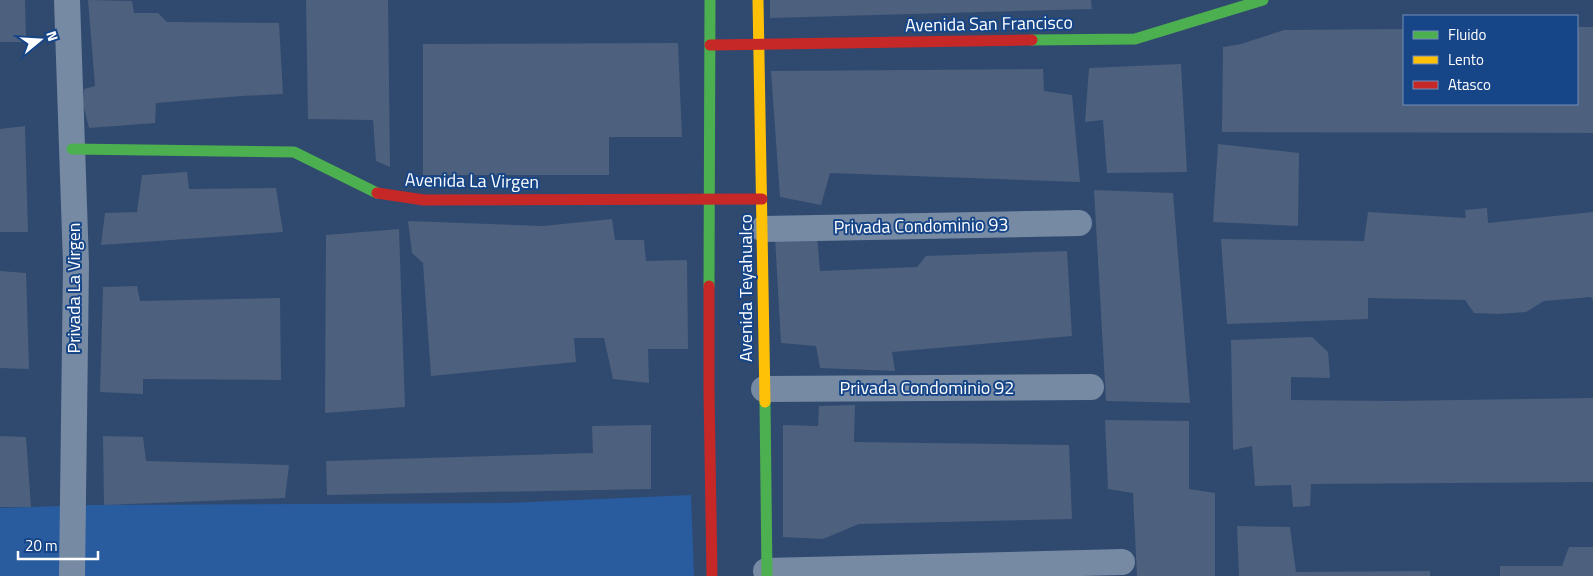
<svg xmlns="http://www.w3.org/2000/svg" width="1593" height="576" font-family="'Titillium Web',sans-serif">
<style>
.green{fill:#295b9f}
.building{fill:#4d617e}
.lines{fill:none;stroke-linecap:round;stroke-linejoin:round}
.street{stroke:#778aa4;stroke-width:26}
.fast{stroke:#4caf50;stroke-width:11}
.slow{stroke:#ffc107;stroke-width:11}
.jam{stroke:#c62828;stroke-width:11}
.labels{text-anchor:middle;stroke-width:4;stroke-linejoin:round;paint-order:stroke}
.street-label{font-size:18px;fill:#fff;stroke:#164588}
</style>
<rect width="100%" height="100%" fill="#30496e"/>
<polygon class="green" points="691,495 694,576 0,576 0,508 88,505 508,503"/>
<g class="building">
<polygon points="0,0 25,0 26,42 0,42"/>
<polygon points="88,0 132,1 134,13 158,13 167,22 279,23 283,94 241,96 156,103 155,123 89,128 83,104 84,89 95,86"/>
<polygon points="306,0 388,0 390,167 376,161 373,120 308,119"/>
<polygon points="770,0 1091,0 1092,9 770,18"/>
<polygon points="1577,27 1593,27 1593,133 1222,132 1223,47 1241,44 1284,30 1404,29 1404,104 1577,104"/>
<polygon points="678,43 682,137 609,137 609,175 423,175 423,44"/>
<polygon points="1181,64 1187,172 1107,173 1103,120 1085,122 1089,68"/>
<polygon points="1043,69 1044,91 1072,95 1080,182 830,173 821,205 780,197 771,71"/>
<polygon points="25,126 28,232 0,232 0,129"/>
<polygon points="1218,144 1299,153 1298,226 1213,222"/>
<polygon points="187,172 189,189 276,188 283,232 101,245 105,213 137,212 142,175"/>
<polygon points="1094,190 1173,193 1190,403 1106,401"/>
<polygon points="1487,208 1488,223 1593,212 1593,301 1591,297 1544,301 1526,312 1498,314 1474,313 1465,300 1368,298 1368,319 1227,324 1221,239 1364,241 1368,212 1466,218 1465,210"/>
<polygon points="612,219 615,240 644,240 646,261 687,260 688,349 648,349 649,383 613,379 604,338 574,338 576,362 431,376 423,263 412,253 408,221 543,226"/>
<polygon points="399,229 405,407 325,413 326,235"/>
<polygon points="817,235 820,271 917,267 926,256 1067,251 1072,336 892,352 895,371 820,368 816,346 781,343 775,237"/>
<polygon points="0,271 26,273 29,369 0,368"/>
<polygon points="137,286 140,301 280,298 281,380 143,379 143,394 100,392 103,287"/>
<polygon points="1312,337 1328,352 1330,378 1291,377 1291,400 1392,401 1593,398 1593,482 1311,484 1310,506 1293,507 1291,485 1255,486 1252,446 1233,450 1231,340"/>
<polygon points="855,405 854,442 1069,445 1072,519 859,524 823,539 783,537 783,425 818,426 819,406"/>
<polygon points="1105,420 1189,421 1189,489 1215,493 1215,576 1137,576 1133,493 1108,489"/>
<polygon points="651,425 651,489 327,495 326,461 593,453 592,426"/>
<polygon points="0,436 26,437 31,507 0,507"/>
<polygon points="103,436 143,437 146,461 289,465 285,498 104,505"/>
<polygon points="1237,526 1290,527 1296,572 1430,571 1430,576 1239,576"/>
<polygon points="1569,547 1593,547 1593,576 1500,576 1500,566 1562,566"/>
</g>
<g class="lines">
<g class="street">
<polyline points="67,0 76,264 72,576"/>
<polyline points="763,229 1079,223"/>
<polyline points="764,389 1091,387"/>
<polyline points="766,571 1122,562"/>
</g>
<g class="fast">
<polyline points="1032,40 1135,39 1263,0"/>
<polyline points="72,149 294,152 377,193"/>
<polyline points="709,286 710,0"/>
<polyline points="765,402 767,576"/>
</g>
<polyline class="slow" points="758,0 765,402"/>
<g class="jam">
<polyline points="710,45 1032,40"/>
<polyline points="377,193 424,200 762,199"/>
<polyline points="709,286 709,391 712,576"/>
</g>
</g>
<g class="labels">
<g class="street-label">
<text transform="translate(989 24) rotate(-1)" y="6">Avenida San Francisco</text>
<text transform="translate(472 181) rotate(1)" y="6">Avenida La Virgen</text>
<text transform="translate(921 226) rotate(-1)" y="6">Privada Condominio 93</text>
<text transform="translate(74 288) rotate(-90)" y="6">Privada La Virgen</text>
<text transform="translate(746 288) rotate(-90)" y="6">Avenida Teyahualco</text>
<text x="927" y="394">Privada Condominio 92</text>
</g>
</g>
<rect x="1403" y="15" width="175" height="90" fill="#164588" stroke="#738fb8"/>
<rect x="1413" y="31" width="25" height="8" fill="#4caf50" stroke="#738fb8"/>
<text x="1448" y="40" font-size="15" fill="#ffffff">Fluido</text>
<rect x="1413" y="56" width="25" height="8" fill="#ffc107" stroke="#738fb8"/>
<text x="1448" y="65" font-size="15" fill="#ffffff">Lento</text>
<rect x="1413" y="81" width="25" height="8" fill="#c62828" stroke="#738fb8"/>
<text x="1448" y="90" font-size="15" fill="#ffffff">Atasco</text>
<g transform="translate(40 40) rotate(72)" stroke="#164588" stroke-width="4" paint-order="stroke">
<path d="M0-4L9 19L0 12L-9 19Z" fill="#ffffff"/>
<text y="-8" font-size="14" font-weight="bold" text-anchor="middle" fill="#ffffff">N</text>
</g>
<path d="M18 551v8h80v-8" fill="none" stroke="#ffffff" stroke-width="2.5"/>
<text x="25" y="551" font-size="15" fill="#ffffff" stroke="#164588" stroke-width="4" paint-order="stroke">20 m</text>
</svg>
